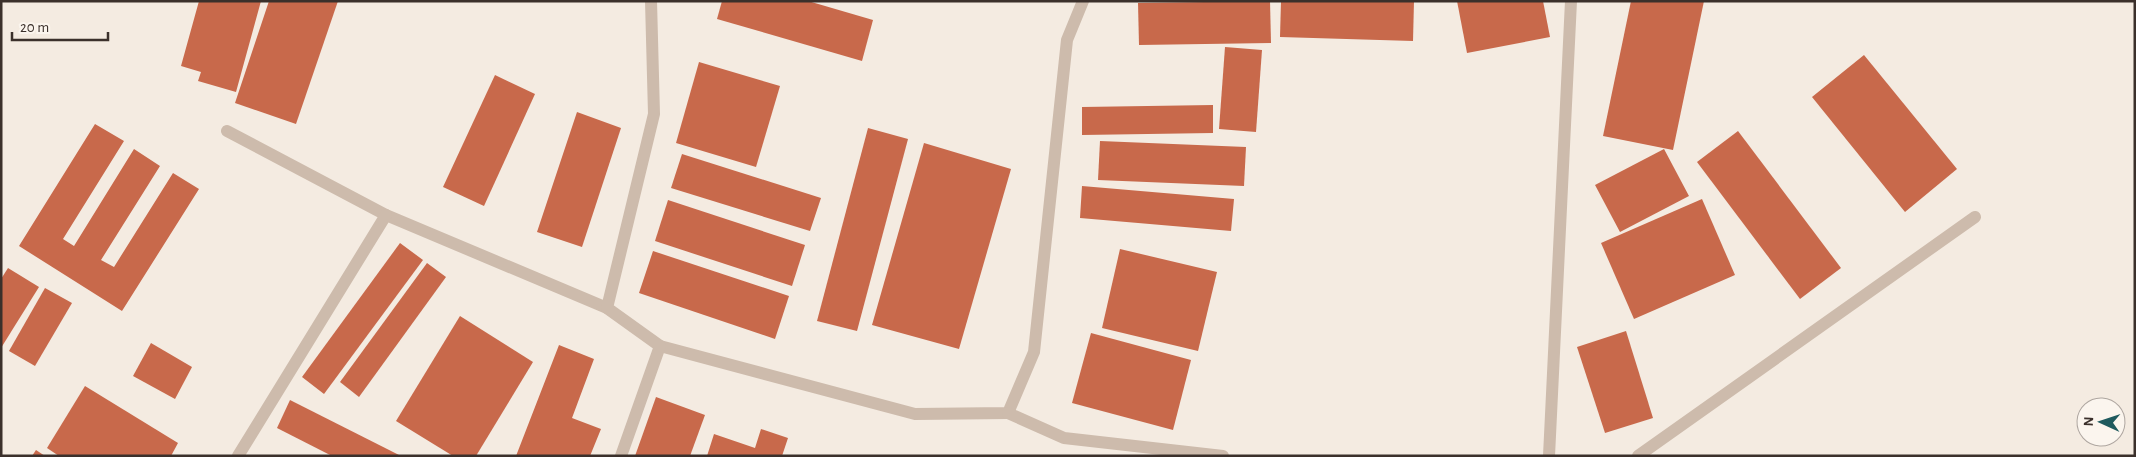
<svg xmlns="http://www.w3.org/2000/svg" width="2136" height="457" font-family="'Alegreya Sans',sans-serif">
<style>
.building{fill:#c8694b}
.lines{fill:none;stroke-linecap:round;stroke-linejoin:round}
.street{stroke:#cdbbac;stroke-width:12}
</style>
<rect width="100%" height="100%" fill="#f4ebe1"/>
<g class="building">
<polygon points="199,1 261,1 236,92 198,81 201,72 181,66"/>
<polygon points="269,1 338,1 296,124 235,103"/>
<polygon points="722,1 808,1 873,20 862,61 717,19"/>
<polygon points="1270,1 1271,43 1139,45 1138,3"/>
<polygon points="1281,1 1414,1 1413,41 1280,37"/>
<polygon points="1457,1 1543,1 1550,37 1467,53"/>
<polygon points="1631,1 1704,1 1673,150 1603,136"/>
<polygon points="1225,47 1262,50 1256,132 1219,129"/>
<polygon points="1864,55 1957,169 1905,212 1812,97"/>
<polygon points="699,62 780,86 756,167 676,143"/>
<polygon points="495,75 535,94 484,206 443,187"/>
<polygon points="1213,105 1213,133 1082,135 1082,107"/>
<polygon points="577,112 621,128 582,247 537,232"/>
<polygon points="95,124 124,141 63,239 74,246 134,149 160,166 101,260 114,267 173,173 199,189 122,311 19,246"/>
<polygon points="868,128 908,139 857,331 817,321"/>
<polygon points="1738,131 1841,268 1800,299 1697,162"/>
<polygon points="1100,141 1246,147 1244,186 1098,180"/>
<polygon points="924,143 1011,169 959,349 872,325"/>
<polygon points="1664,149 1689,196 1620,232 1595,185"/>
<polygon points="682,154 821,198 810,231 671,188"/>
<polygon points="1082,186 1234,199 1231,231 1080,218"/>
<polygon points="1702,199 1735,275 1634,319 1601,243"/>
<polygon points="668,200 805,245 792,286 655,241"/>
<polygon points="400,243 423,260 324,394 302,377"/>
<polygon points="1120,249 1217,272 1198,351 1102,328"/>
<polygon points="653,251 789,296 775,339 639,293"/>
<polygon points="427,263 446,277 359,397 340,382"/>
<polygon points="8,268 39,287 1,348 1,279"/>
<polygon points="45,288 72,303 35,366 9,351"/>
<polygon points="460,316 533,362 476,456 453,456 396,421"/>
<polygon points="1626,331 1653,418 1605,433 1577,347"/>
<polygon points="1091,333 1191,360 1173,430 1072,403"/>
<polygon points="151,343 192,367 175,399 133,376"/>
<polygon points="559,345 594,359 572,418 601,429 590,456 516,456"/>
<polygon points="85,386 178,443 171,456 59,456 47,448"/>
<polygon points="656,397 705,415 690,456 635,456"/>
<polygon points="290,400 401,456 332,456 277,428"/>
<polygon points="761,429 788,438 782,456 707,456 714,434 755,448"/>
<polygon points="36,450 45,456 32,456"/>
</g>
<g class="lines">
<g class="street">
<polyline points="227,131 386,215 607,308"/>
<polyline points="660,346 915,414 1008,413 1034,352 1067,40 1083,1"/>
<polyline points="1008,413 1064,438 1223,456"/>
<polyline points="238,456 386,215"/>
<polyline points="621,456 660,346 607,308 654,114 651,1"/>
<polyline points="1549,456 1571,1"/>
<polyline points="1638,456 1975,217"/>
</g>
</g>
<rect width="2136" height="457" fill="none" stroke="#3b302b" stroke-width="5"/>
<g transform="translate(2101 422) rotate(273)"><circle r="24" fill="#fbf5ee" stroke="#aea6a0"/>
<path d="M0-4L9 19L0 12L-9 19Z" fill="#1f5a5e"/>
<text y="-8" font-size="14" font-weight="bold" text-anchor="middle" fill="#3b302b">N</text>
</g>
<path d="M12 32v8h96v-8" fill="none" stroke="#3b302b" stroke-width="2.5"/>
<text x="20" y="32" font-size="15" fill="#3b302b" stroke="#fbf5ee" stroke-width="4" paint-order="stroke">20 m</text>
</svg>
